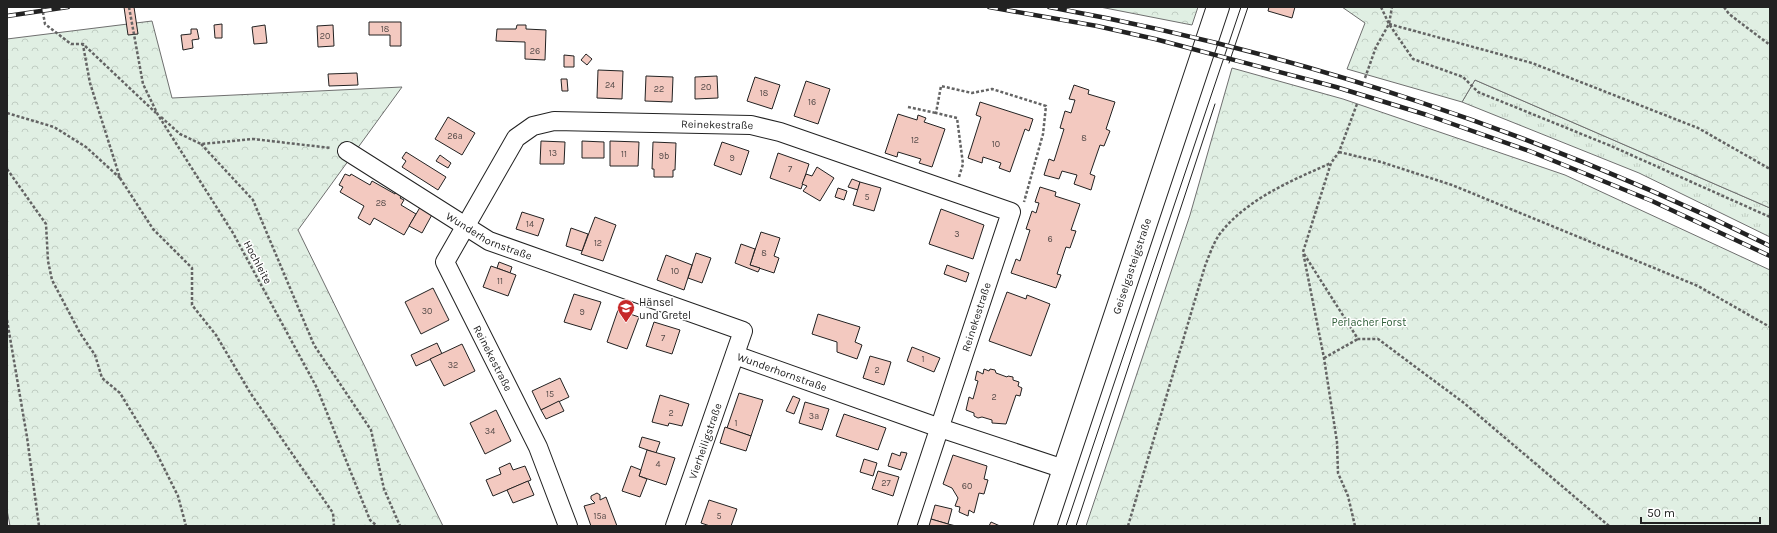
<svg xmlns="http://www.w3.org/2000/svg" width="1777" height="533" font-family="Karla,sans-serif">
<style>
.grass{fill:url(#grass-tufts);stroke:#6f6f6f}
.forest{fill:url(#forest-crowns);stroke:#6f6f6f}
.building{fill:#f3c9c0;stroke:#222}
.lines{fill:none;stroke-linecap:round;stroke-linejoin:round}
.minor-casing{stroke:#222;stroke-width:20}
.major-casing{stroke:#222;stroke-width:24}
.path{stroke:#646464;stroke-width:2.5;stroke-dasharray:3 2;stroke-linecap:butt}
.minor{stroke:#fff;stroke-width:18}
.major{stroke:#fff;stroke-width:22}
.tram{stroke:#222;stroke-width:1}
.rail-casing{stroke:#222;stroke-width:4.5}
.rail{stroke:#fff;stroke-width:3;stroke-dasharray:9;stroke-linecap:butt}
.labels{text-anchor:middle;stroke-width:3;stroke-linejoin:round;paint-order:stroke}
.number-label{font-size:9px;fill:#564c4a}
.street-label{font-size:11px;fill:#222;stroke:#fff}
.poi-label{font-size:11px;fill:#222;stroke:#fff;text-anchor:start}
.park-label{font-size:11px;fill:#2f5e38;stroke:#fff}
</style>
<defs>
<pattern id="grass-tufts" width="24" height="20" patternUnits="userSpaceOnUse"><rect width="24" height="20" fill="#e0efe3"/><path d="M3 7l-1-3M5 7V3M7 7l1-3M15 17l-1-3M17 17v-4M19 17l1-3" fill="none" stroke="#c0cdc2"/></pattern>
<pattern id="forest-crowns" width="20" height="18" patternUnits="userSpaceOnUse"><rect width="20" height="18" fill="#e0efe3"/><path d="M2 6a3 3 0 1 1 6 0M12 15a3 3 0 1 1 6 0" fill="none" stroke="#c0cdc2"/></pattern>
</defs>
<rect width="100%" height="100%" fill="#fff"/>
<polygon class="grass" points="1475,80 1770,208 1770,237 1639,173 1462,102"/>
<g class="forest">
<polygon points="1100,7 1198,7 1192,25"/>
<polygon points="1342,7 1770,7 1770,208 1475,80 1462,102 1347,69 1365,23"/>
<polygon points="152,21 172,98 402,87 298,230 443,526 10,526 7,510 7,39"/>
<polygon points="1232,68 1343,99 1565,175 1770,270 1770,526 1086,526 1190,215"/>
</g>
<g class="building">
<polygon points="124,7 134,7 138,34 128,35"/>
<polygon points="1269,7 1295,7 1292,18 1268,11"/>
<polygon points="369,22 401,22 401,46 390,46 390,35 369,35"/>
<polygon points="222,24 222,38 215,38 214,25"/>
<polygon points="265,25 267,43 254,44 252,27"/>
<polygon points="333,25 334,46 318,47 317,26"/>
<polygon points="517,25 526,25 526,29 546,30 545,60 525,59 525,42 496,41 497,29 516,29"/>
<polygon points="191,29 197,29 199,39 192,40 193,48 183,50 181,35 191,34"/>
<polygon points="586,54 592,59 587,65 581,60"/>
<polygon points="564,55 574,56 574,67 564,67"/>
<polygon points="598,70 623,71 622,99 597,98"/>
<polygon points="357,73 358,85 329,86 328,74"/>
<polygon points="646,76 673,77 672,102 645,101"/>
<polygon points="717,76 718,98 695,99 695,77"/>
<polygon points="755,77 780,85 772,109 747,101"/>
<polygon points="561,79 567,79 568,91 562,91"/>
<polygon points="806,81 830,89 818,124 794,116"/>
<polygon points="1074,85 1089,90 1088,94 1115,102 1106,129 1110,131 1104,146 1100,145 1090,174 1095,176 1091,190 1074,184 1077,175 1062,171 1059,179 1044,175 1049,159 1054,161 1064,129 1060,128 1065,111 1071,113 1075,100 1069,99"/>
<polygon points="980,102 1033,119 1029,131 1025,129 1010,172 999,168 1001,163 983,157 982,163 968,158 981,117 976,115"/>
<polygon points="898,114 917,120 918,115 926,118 924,122 945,129 932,167 919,163 921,159 898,152 897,157 885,153"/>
<polygon points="448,117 475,133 462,155 435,139"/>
<polygon points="541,141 565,142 564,164 540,164"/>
<polygon points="582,141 604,142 604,158 582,158"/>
<polygon points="610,141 639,142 638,166 610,166"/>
<polygon points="653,142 676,143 675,170 673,170 673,177 654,177 654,169 652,169"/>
<polygon points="722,142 749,151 741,175 714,165"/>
<polygon points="406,152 446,177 438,190 402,167 406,161 402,158"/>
<polygon points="778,153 809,164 801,189 770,178"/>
<polygon points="440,155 451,163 448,168 436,161"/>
<polygon points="817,167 834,178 820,201 803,191 807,186 802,184 806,174 812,176"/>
<polygon points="345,174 350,176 351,174 370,185 372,181 395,194 397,191 403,194 400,198 404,200 401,205 416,214 404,235 374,218 370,225 358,218 364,206 340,192 343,187 339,185"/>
<polygon points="852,179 860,182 858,190 848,187"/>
<polygon points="860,182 881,188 874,211 853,205"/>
<polygon points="1040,187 1056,192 1055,196 1080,204 1071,230 1076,231 1070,248 1066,247 1057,274 1061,275 1056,288 1011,273 1016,259 1020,261 1030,230 1026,229 1032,211 1036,213 1039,203 1035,202"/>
<polygon points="838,188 847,191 844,200 835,197"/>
<polygon points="422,204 434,211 422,233 409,226"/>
<polygon points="941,209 984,225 973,259 929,244"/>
<polygon points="522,212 544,219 538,236 516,229"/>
<polygon points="595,217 616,225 603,261 581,254"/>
<polygon points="571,228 588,234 582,251 566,246"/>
<polygon points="761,232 780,238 774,256 779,258 774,273 750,265"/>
<polygon points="741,244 755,249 750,265 760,268 758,272 735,263"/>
<polygon points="696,253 711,258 702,283 688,278"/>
<polygon points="666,255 692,265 684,290 657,280"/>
<polygon points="499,262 512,267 510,273 497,268"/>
<polygon points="947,265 969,273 966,282 944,274"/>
<polygon points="491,266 516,275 508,296 483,287"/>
<polygon points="433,288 449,320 421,334 405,302"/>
<polygon points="1007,292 1026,299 1027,295 1050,304 1031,356 989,341"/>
<polygon points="574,294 601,302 591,330 564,322"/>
<polygon points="618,310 639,317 627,349 607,342"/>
<polygon points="818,314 860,327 855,342 862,345 857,359 837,352 837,342 812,334"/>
<polygon points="654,322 680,330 672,354 646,346"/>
<polygon points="437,343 442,354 416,366 411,355"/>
<polygon points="462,344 475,371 444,386 430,359"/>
<polygon points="912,347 940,358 934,372 907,361"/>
<polygon points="870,356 891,362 884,385 863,378"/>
<polygon points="984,369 989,371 990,369 995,370 996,373 1007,377 1008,376 1013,377 1013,380 1019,382 1018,386 1022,388 1020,396 1016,395 1006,424 992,423 992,420 982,417 978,418 974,416 974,413 966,410 969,397 973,399 978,381 975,380 977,371 983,374"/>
<polygon points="560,378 569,397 541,410 532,391"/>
<polygon points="739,393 763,400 751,436 727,428"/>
<polygon points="660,395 689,404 682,426 669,423 668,426 652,422"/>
<polygon points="793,396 800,399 794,414 786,411"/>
<polygon points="559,401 564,411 546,419 541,410"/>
<polygon points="805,402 829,409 822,430 799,423"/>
<polygon points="496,410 511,441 485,454 470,423"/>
<polygon points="844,414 886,428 878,450 836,436"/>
<polygon points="725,427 751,436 746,451 720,443"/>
<polygon points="642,437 660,442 656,453 639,447"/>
<polygon points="647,450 675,458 666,485 639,476"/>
<polygon points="901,452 907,453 901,470 888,466 892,453 900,456"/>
<polygon points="953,455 987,466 984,479 988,480 984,494 979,493 974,513 969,510 968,516 959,512 960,507 955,506 958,498 952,488 943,484"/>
<polygon points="864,459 877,463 873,476 860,472"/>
<polygon points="510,463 513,470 525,466 531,480 493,496 486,480 501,474 499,468"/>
<polygon points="631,466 641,470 639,476 647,479 640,497 622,491"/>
<polygon points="878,471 899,477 893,496 872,489"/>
<polygon points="528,481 534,495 513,503 507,490"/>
<polygon points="597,493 600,495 600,500 606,497 617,526 591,526 584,506 595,503 591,499 591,496"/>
<polygon points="709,500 737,509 731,526 710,526 701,523"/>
<polygon points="935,505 952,509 948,524 931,519"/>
<polygon points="931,519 948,524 956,526 929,526"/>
<polygon points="991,522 1000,526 989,526"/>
</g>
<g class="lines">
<defs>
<g id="minor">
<path id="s1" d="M347,151L489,241L743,331L675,526"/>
<path id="s2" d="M735,355L940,428L1064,469"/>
<path id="s3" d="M568,526L538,447L445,262L516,138L533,126L554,121L751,125L780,132L1011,212L907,526"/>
</g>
<g id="major">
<path id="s4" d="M1045,526L1218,7"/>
</g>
</defs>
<use href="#minor" class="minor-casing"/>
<use href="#major" class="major-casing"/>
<g class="path">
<polyline points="42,7 45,24 71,44 83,44 156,113"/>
<polyline points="129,7 143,84 158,115 233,233 317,388 370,520 377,526"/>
<polyline points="1381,7 1389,24 1413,59 1463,77 1478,92 1611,146 1770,217"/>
<polyline points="1724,7 1729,14 1770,45"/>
<polyline points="1389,24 1532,63 1698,128 1770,169"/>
<polyline points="1365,78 1376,47 1389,24 1392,7"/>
<polyline points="908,107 936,113"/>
<polyline points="7,113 54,127 86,147 120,178 90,83 83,45"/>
<polyline points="161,117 180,134 201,144 253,139 331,148"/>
<polyline points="201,144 253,200 314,345 371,430 384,489 400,526"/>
<polyline points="1339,152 1381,162 1452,185 1698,286 1770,327"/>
<polyline points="7,169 46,224 48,261 52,280 80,333 95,355 102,378 120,393 156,452 178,496 186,526"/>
<polyline points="959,177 963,164 957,118 936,113 941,86 972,93 992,89 1046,106 1043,134 1024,202"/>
<polyline points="120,178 153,229 192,268 192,305 216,335 251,394 333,513 334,526"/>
<polyline points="1304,254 1358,339 1378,339 1464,403 1609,526"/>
<polyline points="7,320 27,437 39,526"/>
<polyline points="1324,358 1358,339"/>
<path d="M1128,526L1205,266C1209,256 1213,244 1219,235C1246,199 1291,181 1331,163"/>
<polyline points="1355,526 1348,496 1338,473 1337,442 1324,358 1303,252 1331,163 1339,152 1357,104"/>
</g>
<use href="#minor" class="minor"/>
<use href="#major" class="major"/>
<g class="tram">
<polyline points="1229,63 1248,7"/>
<polyline points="1066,526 1241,7"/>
<polyline points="1076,526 1215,104"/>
</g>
<defs>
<g id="rail">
<polyline points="989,7 1097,26 1155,39 1336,87 1427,115 1532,152 1652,201 1770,256"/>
<path d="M1049,7C1297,52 1544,134 1770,246"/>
<polyline points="7,16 68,7"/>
</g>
</defs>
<use href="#rail" class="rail-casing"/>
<use href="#rail" class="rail"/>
</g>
<defs>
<symbol id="school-pin" viewBox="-11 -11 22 30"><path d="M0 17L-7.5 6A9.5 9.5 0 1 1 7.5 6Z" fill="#c62828" stroke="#fff"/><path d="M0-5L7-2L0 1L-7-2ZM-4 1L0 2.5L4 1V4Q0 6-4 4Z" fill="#fff"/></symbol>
</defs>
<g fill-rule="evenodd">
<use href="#school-pin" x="616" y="298" width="20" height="27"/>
</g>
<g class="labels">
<g class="number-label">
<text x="385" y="32">18</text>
<text x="325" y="39">20</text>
<text x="535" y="54">26</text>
<text x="610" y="88">24</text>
<text x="706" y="90">20</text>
<text x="659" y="92">22</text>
<text x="764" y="96">18</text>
<text x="812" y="105">16</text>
<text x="455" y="139">26a</text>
<text x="1084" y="141">8</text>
<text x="915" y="143">12</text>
<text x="996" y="147">10</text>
<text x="553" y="156">13</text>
<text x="624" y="157">11</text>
<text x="664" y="159">9b</text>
<text x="732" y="161">9</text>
<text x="790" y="172">7</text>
<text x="867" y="200">5</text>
<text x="381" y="206">28</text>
<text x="530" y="227">14</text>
<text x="957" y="237">3</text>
<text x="1050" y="242">6</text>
<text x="598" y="246">12</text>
<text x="764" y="256">8</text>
<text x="675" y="274">10</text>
<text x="500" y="284">11</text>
<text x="427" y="314">30</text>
<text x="582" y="315">9</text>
<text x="663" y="341">7</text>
<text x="923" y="362">1</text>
<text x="453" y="368">32</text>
<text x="877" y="373">2</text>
<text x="550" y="397">15</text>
<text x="994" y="400">2</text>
<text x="671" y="416">2</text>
<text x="814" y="419">3a</text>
<text x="736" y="426">1</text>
<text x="490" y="434">34</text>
<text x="658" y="467">4</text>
<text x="886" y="486">27</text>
<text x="967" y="489">60</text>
<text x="600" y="519">15a</text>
<text x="719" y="519">5</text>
</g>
<g class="street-label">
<text dy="4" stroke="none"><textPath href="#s3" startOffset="640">Reinekestraße</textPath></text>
<text dy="4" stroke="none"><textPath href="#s1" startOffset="166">Wunderhornstraße</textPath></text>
<text transform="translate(258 262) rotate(62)" y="4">Hochleite</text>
<text dy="4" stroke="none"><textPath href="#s4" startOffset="274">Geiselgasteigstraße</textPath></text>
<text transform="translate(976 317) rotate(-72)" y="4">Reinekestraße</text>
<text transform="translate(493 358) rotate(63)" y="4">Reinekestraße</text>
<text dy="4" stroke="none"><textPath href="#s2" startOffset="50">Wunderhornstraße</textPath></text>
<text transform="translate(705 441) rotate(-71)" y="4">Vierheiligstraße</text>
</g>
<g class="poi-label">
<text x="639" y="306">Hänsel<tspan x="639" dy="13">und Gretel</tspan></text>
</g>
<g class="park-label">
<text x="1369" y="326">Perlacher Forst</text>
</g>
</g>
<rect width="1777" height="533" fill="none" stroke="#222222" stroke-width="16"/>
<path d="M1641 517v6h119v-6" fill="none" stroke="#222222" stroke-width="2"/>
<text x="1647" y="517" font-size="12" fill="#222222" stroke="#ffffff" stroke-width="3" paint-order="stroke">50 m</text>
</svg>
